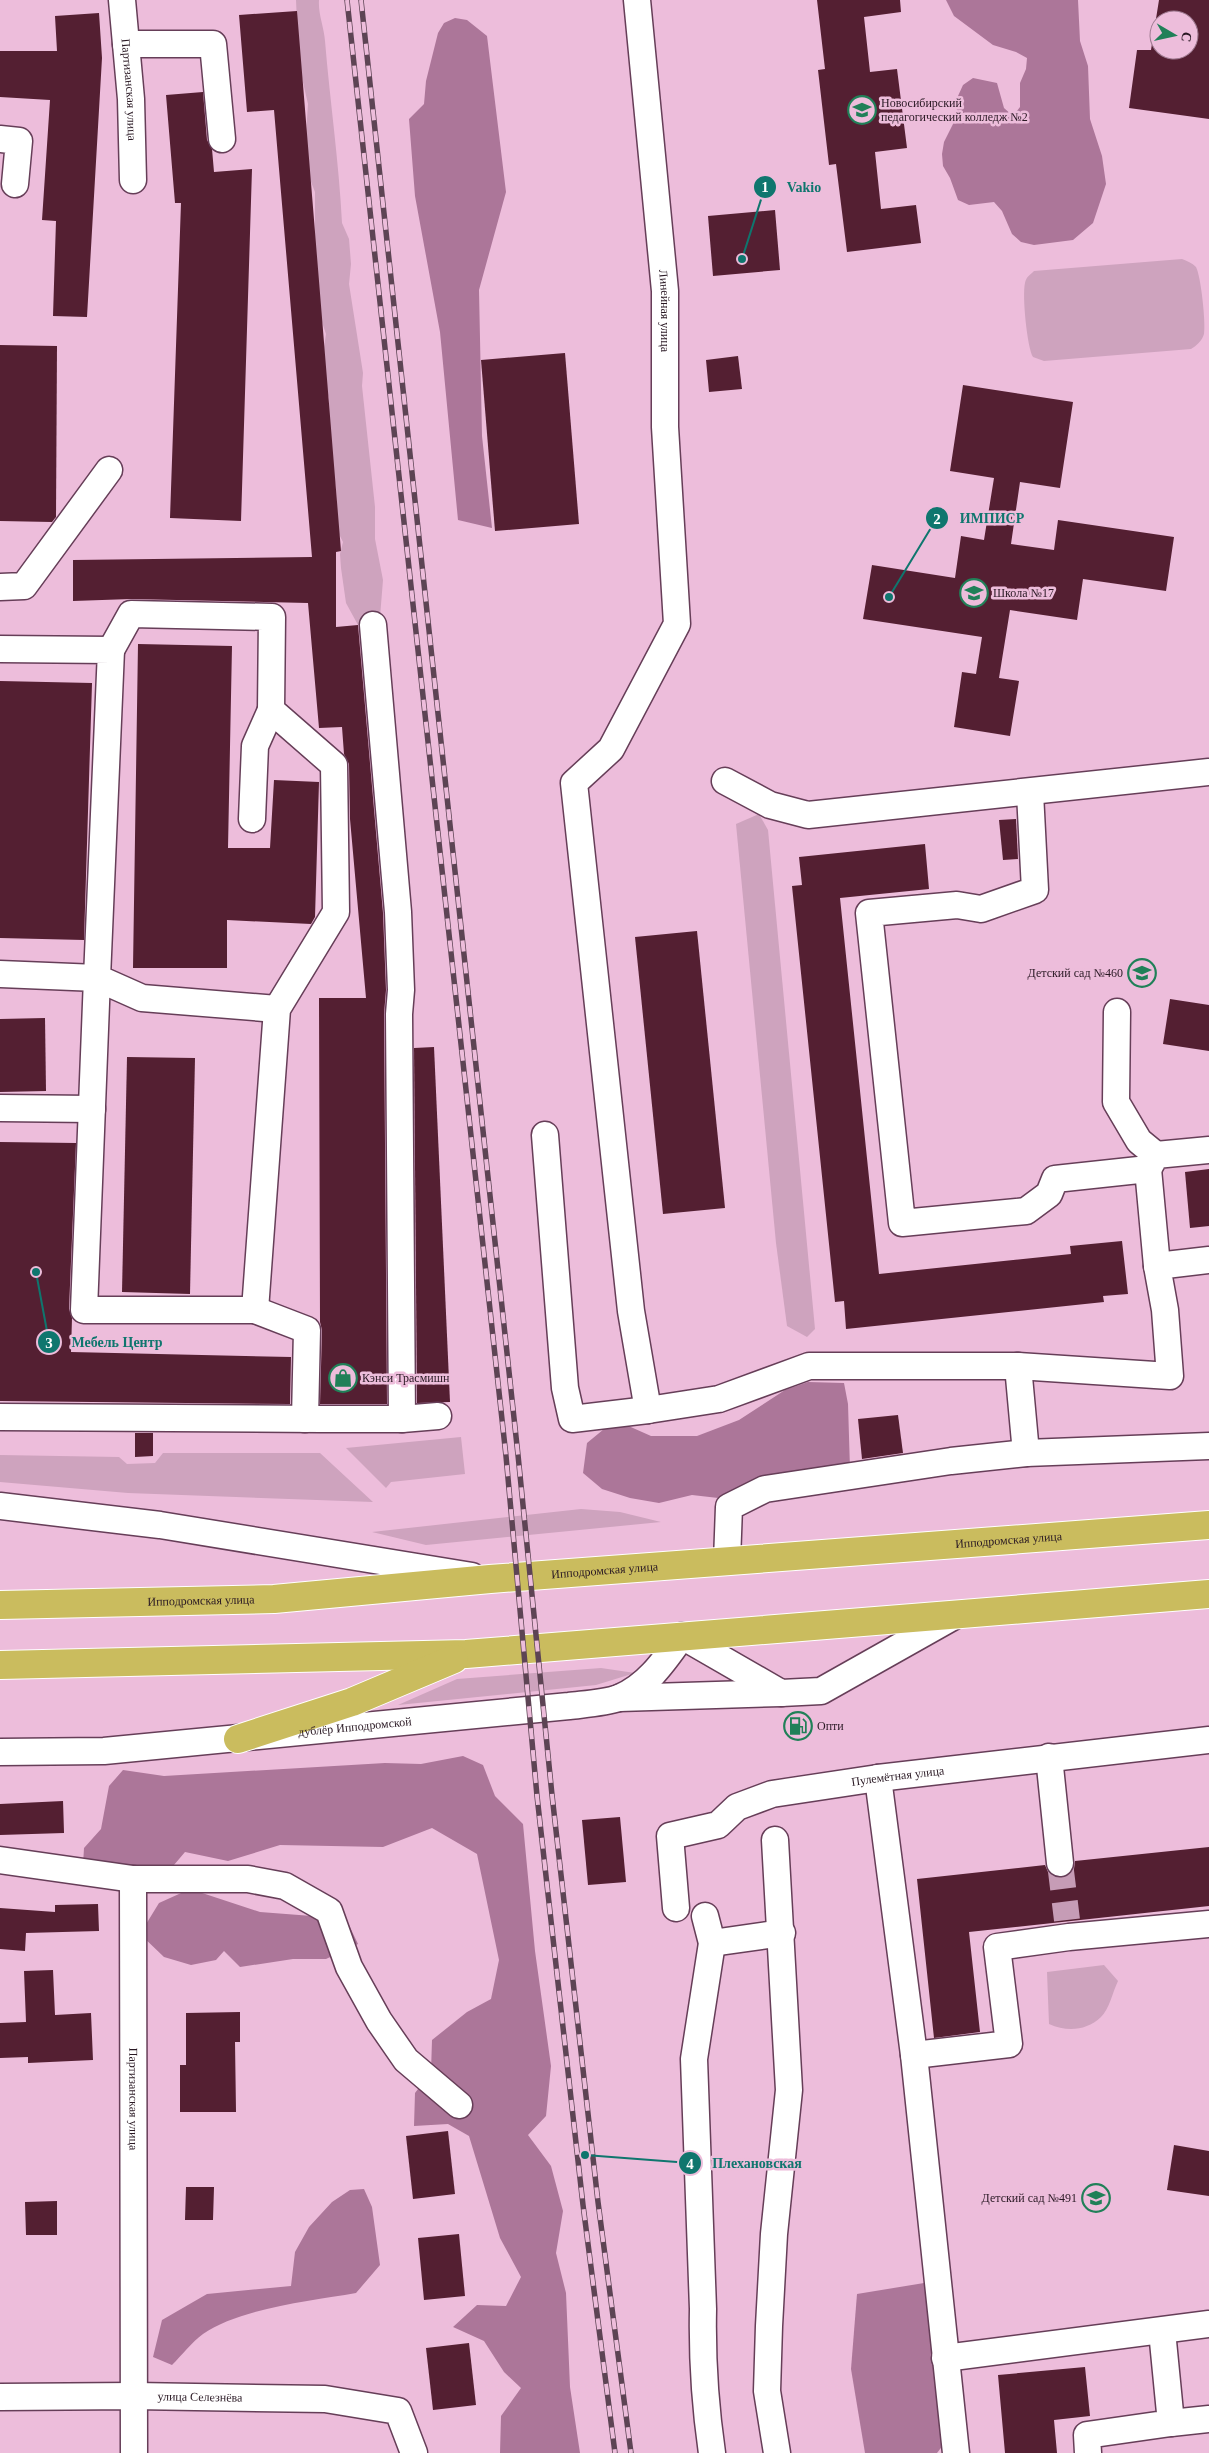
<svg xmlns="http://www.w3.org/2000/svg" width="1209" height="2453" font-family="'Times New Roman',serif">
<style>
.green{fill:#cea3be}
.forest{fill:#ac7699}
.building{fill:#541f32;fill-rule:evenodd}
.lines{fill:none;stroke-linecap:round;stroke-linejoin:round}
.minor-tunnel{stroke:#c69cb6;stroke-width:26;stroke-dasharray:26 13;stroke-linecap:butt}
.minor-casing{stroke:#663e58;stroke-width:29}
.highway-casing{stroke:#fff;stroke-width:30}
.minor{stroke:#fff;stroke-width:26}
.highway{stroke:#cabc5e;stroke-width:28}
.rail-casing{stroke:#5d4454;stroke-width:5.5}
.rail{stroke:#edbddb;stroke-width:4;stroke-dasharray:11;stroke-linecap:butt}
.labels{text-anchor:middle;stroke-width:5;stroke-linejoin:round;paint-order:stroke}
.street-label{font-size:12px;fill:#291823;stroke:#edbddb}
.poi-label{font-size:12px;fill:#291823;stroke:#edbddb;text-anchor:start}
.leader{fill:none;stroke:#0f766e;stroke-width:2}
.callout-dot{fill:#0f766e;stroke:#edbddb;stroke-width:2}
.mark-label{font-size:15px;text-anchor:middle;font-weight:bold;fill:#fff}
.callout-label{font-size:14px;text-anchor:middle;font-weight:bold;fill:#0f766e;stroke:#edbddb;stroke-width:5;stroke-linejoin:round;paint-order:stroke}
</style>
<rect width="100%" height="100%" fill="#edbddb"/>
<g class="green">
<path d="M296,0H319C318,14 324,27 325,41C330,102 339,162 342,223L349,239L351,264L349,284L363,373L362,386L375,507V539L383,580L380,617L368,624L358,625L346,603L341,568L340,554L343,542L338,532L336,488L330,451L329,398L324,384L322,360L326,334L322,322L315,276V192L304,164L308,104L299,65Z"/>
<path d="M1182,259C1187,261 1192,263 1196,267C1201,276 1206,324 1204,334C1202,341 1196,346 1191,349L1044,361L1033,357C1027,347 1022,295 1025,283C1026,277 1030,275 1034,271Z"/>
<polygon points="759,814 768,830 815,1329 807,1337 787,1326 776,1243 736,824"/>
<polygon points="461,1437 465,1474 391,1482 386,1488 346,1448"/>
<polygon points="163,1453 320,1453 373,1502 128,1493 0,1482 0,1455 119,1457 127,1464 155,1463"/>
<polygon points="581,1509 620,1512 661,1522 426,1545 372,1532"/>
<polygon points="601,1668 635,1673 596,1685 398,1705 457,1679"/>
<path d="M1104,1965L1118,1981C1113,1991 1109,2010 1101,2017C1086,2031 1067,2032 1049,2024L1047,1972Z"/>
</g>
<g class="forest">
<polygon points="946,0 1078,0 1080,41 1088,66 1090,119 1102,156 1106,184 1093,223 1073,240 1034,245 1021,242 1012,234 1002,211 994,202 969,205 958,200 950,178 943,166 942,154 944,142 956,118 958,96 963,85 973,78 997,83 1004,108 1013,116 1020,107 1020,83 1026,69 1027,58 1016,52 993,45 954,16"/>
<polygon points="455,18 467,20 487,36 506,192 479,290 482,436 492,528 458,520 440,332 415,196 409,119 424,104 426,81 438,33 444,23"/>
<polygon points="808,1382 844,1383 848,1404 850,1469 727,1499 692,1495 659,1503 630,1498 602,1489 583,1473 587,1443 615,1420 651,1436 697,1436 739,1420 785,1390"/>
<polygon points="463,1756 483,1765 495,1796 523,1824 535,1951 551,2066 546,2116 528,2135 551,2166 563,2211 556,2253 566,2293 570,2387 580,2453 500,2453 501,2416 521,2388 504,2372 484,2341 453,2327 477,2305 506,2306 521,2277 500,2238 469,2136 448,2124 414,2126 415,2093 431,2072 432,2040 467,2012 491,1999 499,1960 477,1854 432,1828 383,1847 280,1845 228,1861 185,1852 168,1872 83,1865 84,1848 101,1829 109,1786 123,1770 164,1776 385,1763 421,1764"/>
<polygon points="190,1889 260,1912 312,1916 347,1921 358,1944 326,1959 293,1959 240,1967 224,1951 216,1960 191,1965 164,1957 140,1934 159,1903"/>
<path d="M364,2189L372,2207L380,2265L356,2293C311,2301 240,2308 203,2334C192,2342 182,2355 172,2365L153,2357L162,2320L207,2294L291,2286L295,2252L309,2227L332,2202L350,2190Z"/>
<polygon points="924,2283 947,2440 937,2453 865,2453 851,2369 857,2294"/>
</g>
<g class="building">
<polygon points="817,0 900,0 901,12 864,17 870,72 897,69 907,148 875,152 881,209 916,205 921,243 847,252 836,164 829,165 818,70 825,69"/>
<path d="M1159,0H1209V119L1129,108L1137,50H1151ZM1159,20H1189V50H1159Z"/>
<polygon points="297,11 341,551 336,552 336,627 358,625 383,913 386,990 384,1014 387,1404 320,1404 322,1330 320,1322 319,998 366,998 350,819 349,764 344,754 342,727 319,728 308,603 131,599 73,601 73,560 312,557 274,110 247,112 239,15"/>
<polygon points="99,13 102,58 87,317 53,316 56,221 42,220 50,100 0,97 0,51 57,51 55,16"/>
<polygon points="203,92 207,140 212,149 214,172 252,169 241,521 170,518 181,203 175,203 166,95"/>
<polygon points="775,210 780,270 713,276 708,216"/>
<polygon points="0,345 57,346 56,517 52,522 0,521"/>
<polygon points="565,353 579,524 495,531 481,360"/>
<polygon points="738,356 742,389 709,392 706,360"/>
<polygon points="963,385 1073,402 1060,488 1020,482 1011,544 1054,550 1058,520 1174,537 1166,591 1083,579 1077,620 1010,610 999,678 1019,681 1010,736 954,727 962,672 976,674 982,637 863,619 872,565 955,578 961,536 984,540 994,478 950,471"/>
<polygon points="138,644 232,646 228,848 270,848 274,780 319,782 315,917 311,924 227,920 227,968 133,968"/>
<polygon points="0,681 92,683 84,940 0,938"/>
<polygon points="1016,819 1018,859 1003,860 999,820"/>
<polygon points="925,844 929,889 840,898 879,1274 1071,1254 1070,1246 1122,1241 1128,1294 1103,1296 1104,1302 846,1329 844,1301 835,1302 792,886 802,885 799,857"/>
<polygon points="697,931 725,1208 663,1214 635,937"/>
<polygon points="1170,999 1209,1005 1209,1051 1163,1044"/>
<polygon points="45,1018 46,1091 0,1092 0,1019"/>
<polygon points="434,1047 450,1402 417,1403 414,1048"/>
<polygon points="127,1057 195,1058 190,1294 122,1292"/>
<polygon points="0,1142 76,1143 69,1309 72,1318 71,1352 291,1357 290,1404 0,1401"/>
<polygon points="1209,1169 1209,1226 1190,1228 1185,1172"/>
<polygon points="898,1415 903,1453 862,1459 858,1419"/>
<polygon points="135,1433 153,1433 153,1456 135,1457"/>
<polygon points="63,1801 64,1833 0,1835 0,1804"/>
<polygon points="620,1817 626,1882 588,1885 582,1820"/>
<polygon points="1209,1847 1209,1906 969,1932 980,2032 934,2038 917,1879 1045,1865 1048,1872 1054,1877 1061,1878 1069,1875 1074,1869 1075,1861"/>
<polygon points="98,1904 99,1931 26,1933 25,1951 0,1949 0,1908 55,1912 55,1905"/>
<polygon points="53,1970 55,2015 91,2013 93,2060 28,2063 28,2057 0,2058 0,2023 26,2022 24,1971"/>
<polygon points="240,2012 240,2042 235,2042 236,2112 180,2112 180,2065 186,2065 186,2013"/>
<polygon points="448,2131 455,2194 413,2199 406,2136"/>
<polygon points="1174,2145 1209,2151 1209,2196 1167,2190"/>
<polygon points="186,2187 214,2187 213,2220 185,2220"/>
<polygon points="57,2201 57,2235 26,2235 25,2202"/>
<polygon points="459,2234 465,2296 424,2300 418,2238"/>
<polygon points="469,2343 476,2405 433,2410 426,2348"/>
<polygon points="1085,2367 1090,2416 1054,2420 1057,2453 1005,2453 998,2375"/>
</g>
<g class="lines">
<polyline class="minor-tunnel" points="1060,1863 1067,1920"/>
<defs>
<g id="minor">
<path id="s1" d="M122,0L131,99L133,180"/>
<path id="s2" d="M637,0L665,291V427L677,624L611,749L574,783L631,1311L648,1410"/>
<polyline points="126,44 213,44 222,139"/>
<polyline points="0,139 19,141 15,184"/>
<polyline points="0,587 24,586 109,470"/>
<polyline points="373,625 398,912 401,990 399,1014 402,1419"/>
<polyline points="0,649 111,650 97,978 142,998 277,1009"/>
<polyline points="725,781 770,805 808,815 1209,772"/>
<polyline points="1030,793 1035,890 981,909 957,905 869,913 902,1223 1026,1211 1049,1194 1055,1179 1148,1169 1157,1266"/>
<polyline points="252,819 255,746 271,710"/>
<polyline points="0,974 97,978 84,1310 255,1310 277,1009 336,912 334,765 271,710 272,617 131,614 111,650"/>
<polyline points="1117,1012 1116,1102 1139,1141 1156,1155"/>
<polyline points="0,1108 92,1109"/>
<polyline points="545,1135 565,1388 572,1419 648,1410 719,1399 809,1366 1018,1366 1170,1376 1165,1310 1157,1266 1209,1260"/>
<polyline points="1148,1169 1156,1155 1209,1150"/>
<polyline points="255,1310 307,1330 305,1419"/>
<polyline points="1018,1366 1026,1453"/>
<polyline points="0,1417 321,1419 402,1419 438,1416"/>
<polyline points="0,1506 160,1525 472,1576"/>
<polyline points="727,1561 729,1507 765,1489 951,1461 1026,1453 1209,1446"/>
<polyline points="619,1698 781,1693"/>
<path id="s3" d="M0,1752L104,1751L569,1706C585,1704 604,1703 619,1698C648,1686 665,1660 682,1636L781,1693L821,1691L956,1615"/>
<polyline points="1049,1757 1060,1863"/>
<polyline points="878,1778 914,2055 956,2453"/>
<polyline points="775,1840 789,2090 774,2234 769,2326 767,2391 777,2453"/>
<polyline points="0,1860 133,1879 248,1879 285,1886 329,1911 349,1967 379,2021 406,2060 459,2105"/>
<path id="s4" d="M133,1879L134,2453"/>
<path id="s5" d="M676,1908L670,1836L718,1825L737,1807L772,1794L878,1778L1209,1740"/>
<path d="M705,1916L712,1943L694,2059L703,2309C702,2358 705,2405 712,2453"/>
<polyline points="712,1943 782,1933"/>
<polyline points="914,2055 1009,2044 997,1947 1069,1937 1209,1924"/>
<polyline points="945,2358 1209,2324"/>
<path id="s6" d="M0,2397L135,2396L325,2399L398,2411L414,2453"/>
<polyline points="1171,2423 1209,2419"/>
<polyline points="1088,2453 1087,2435 1171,2423 1162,2331"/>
</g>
<g id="highway">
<path id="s7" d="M0,1605L274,1599L490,1579L1209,1525"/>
<polyline points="0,1665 466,1654 1209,1594"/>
<polyline points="238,1739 352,1702 454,1659"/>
</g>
</defs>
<use href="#minor" class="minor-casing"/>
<use href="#highway" class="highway-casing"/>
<use href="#minor" class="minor"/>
<use href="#highway" class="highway"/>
<defs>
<g id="rail">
<polyline points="347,0 506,1456 537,1796 583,2205 615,2453"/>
<polyline points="361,0 518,1455 552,1795 598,2202 631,2453"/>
</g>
</defs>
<use href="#rail" class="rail-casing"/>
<use href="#rail" class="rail"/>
</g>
<defs>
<symbol id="university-ring" viewBox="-11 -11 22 22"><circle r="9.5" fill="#edbddb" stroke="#208058" stroke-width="1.5"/><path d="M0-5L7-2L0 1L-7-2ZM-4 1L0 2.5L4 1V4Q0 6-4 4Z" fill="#208058"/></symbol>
<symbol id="school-ring" viewBox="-11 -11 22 22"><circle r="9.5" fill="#edbddb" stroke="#208058" stroke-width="1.5"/><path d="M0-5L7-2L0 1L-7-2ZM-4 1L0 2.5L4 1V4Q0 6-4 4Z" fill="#208058"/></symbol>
<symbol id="shop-ring" viewBox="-11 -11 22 22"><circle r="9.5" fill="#edbddb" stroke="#208058" stroke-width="1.5"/><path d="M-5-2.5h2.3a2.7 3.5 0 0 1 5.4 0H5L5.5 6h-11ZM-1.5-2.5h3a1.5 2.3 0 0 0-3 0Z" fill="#208058"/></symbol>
<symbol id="fuel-ring" viewBox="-11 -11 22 22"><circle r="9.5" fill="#edbddb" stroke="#208058" stroke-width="1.5"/><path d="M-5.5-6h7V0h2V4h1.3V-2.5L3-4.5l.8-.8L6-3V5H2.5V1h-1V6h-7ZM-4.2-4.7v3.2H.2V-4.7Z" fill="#208058"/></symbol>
</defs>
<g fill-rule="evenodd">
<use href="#university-ring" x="846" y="94" width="32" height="32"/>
<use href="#school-ring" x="958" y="577" width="32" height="32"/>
<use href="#school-ring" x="1126" y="957" width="32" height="32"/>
<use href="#shop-ring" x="327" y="1362" width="32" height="32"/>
<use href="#fuel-ring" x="782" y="1710" width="32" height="32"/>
<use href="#school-ring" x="1080" y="2182" width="32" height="32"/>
</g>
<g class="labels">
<g class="street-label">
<text dy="4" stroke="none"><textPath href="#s1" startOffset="90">Партизанская улица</textPath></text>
<text dy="4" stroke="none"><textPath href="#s2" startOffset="312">Линейная улица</textPath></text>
<text dy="4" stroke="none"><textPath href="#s7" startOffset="1011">Ипподромская улица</textPath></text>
<text dy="4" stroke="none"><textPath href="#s7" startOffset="606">Ипподромская улица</textPath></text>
<text dy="4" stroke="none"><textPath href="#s7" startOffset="201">Ипподромская улица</textPath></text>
<text dy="4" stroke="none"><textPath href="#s3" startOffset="356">дублёр Ипподромской</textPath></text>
<text dy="4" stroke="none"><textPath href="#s5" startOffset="312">Пулемётная улица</textPath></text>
<text dy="4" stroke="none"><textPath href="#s4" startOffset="220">Партизанская улица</textPath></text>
<text dy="4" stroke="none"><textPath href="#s6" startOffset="200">улица Селезнёва</textPath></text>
</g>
<g class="poi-label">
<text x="881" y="107">Новосибирский<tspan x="881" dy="14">педагогический колледж №2</tspan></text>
<text x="993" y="597">Школа №17</text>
<text x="1123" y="977" text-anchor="end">Детский сад №460</text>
<text x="362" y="1382">Кэнси Трасмишн</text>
<text x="817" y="1730">Опти</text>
<text x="1077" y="2202" text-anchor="end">Детский сад №491</text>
</g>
</g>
<path class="leader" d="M742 259L765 187M889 597L937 518M36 1272L49 1342M585 2155L690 2163"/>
<g class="callout-dot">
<circle cx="742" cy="259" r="5"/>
<circle cx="889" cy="597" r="5"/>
<circle cx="36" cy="1272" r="5"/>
<circle cx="585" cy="2155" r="5"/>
<circle cx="765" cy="187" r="12"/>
<circle cx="937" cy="518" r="12"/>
<circle cx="49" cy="1342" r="12"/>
<circle cx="690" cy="2163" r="12"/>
</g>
<g class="mark-label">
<text x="765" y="192">1</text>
<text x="937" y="524">2</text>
<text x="49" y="1348">3</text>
<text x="690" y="2169">4</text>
</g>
<g class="callout-label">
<text x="804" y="192">Vakio</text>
<text x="992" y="523">ИМПИСР</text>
<text x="117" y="1347">Мебель Центр</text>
<text x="757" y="2168">Плехановская</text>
</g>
<g transform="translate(1174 35) rotate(99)"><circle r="24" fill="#edbddb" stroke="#9f7b91"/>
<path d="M0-4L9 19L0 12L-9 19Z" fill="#208058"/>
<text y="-8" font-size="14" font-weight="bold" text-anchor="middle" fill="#291823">С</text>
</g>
</svg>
